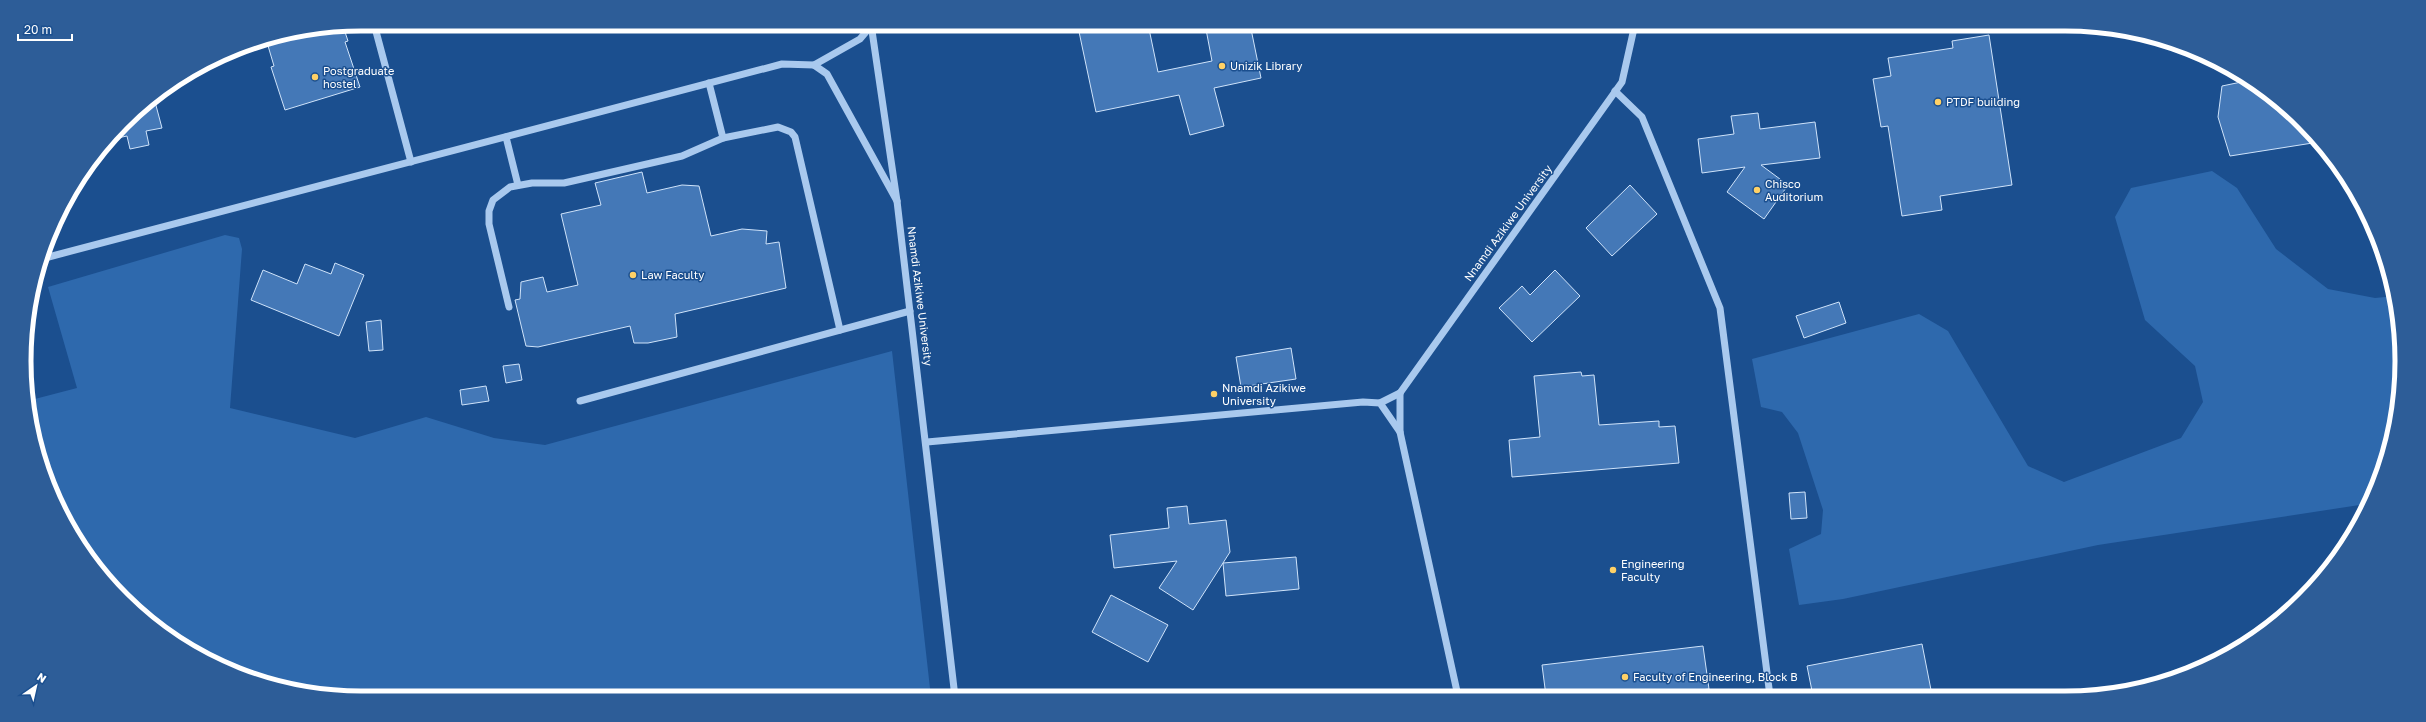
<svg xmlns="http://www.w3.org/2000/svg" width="2426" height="722" font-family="'Golos Text',sans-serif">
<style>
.green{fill:#2e69ad}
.building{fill:#4478b7;stroke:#cfe3fa}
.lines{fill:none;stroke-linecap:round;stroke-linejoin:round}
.minor{stroke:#a9c9ee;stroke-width:7}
.poi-dot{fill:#ffd166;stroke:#1b4f8f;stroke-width:1.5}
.labels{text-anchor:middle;stroke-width:3;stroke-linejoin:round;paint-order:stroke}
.poi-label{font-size:11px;fill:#fff;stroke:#1b4f8f;text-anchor:start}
.street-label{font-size:11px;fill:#fff;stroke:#1b4f8f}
.rim{fill:none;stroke:#fff;stroke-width:5}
</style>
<rect width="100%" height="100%" fill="#1b4f8f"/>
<g class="green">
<polygon points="2212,171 2237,188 2276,249 2328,289 2375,298 2396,296 2402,361 2396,427 2366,504 2098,545 1843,599 1799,605 1789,549 1821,534 1823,510 1798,433 1782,412 1761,407 1752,359 1919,314 1948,331 2028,466 2064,482 2181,438 2203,402 2195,366 2145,320 2115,217 2131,188"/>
<polygon points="225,235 239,238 242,249 230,408 355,438 426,417 494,438 545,445 892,351 931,697 361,698 295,692 192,653 139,614 94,566 59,510 36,448 31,400 77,388 48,287"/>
</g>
<g class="building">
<polygon points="1095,24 1148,24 1158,72 1212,61 1205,24 1250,24 1261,78 1214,88 1224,126 1190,135 1179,95 1096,112 1078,27"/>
<polygon points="343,26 348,41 345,42 360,87 285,110 271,67 274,66 266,39 295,30"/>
<polygon points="1989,35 2012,185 1940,196 1942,210 1902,216 1888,126 1881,127 1873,79 1891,76 1888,58 1953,48 1952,41"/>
<polygon points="2251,80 2303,123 2319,142 2230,156 2218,117 2222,86"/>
<polygon points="154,98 162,128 146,131 149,145 130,149 127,136 108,140 139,108"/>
<polygon points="1758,113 1760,129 1815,122 1820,158 1761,165 1788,185 1764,219 1727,192 1745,167 1702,173 1698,139 1734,134 1731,116"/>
<polygon points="642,172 647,193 682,185 699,186 711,236 742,229 767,231 766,244 779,242 786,288 675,314 677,337 648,343 634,343 630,326 538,347 526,346 515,300 520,299 521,282 543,277 547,292 578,285 561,214 601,205 595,183"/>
<polygon points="1630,185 1657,214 1612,256 1586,228"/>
<polygon points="335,263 364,275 339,336 251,300 263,270 297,284 305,264 331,274"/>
<polygon points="1555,270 1580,296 1532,342 1499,308 1522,286 1530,295"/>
<polygon points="1839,302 1846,323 1804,338 1796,316"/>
<polygon points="381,320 383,350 369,351 366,322"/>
<polygon points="1291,348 1296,379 1241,387 1236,357"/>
<polygon points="519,364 522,380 506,383 503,366"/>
<polygon points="1581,372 1582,376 1594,375 1599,425 1659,421 1659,427 1675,426 1679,463 1512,477 1509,440 1540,437 1534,376"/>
<polygon points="486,386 489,401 462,405 460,390"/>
<polygon points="1805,492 1807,518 1791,519 1789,493"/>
<polygon points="1187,506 1189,524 1226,520 1230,552 1223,563 1296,557 1299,589 1226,596 1223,563 1193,610 1159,588 1177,561 1114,568 1110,535 1169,528 1167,508"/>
<polygon points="1111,595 1168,625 1148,662 1092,632"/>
<polygon points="1922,644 1932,695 1813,696 1807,666"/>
<polygon points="1703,646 1709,689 1651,696 1546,696 1542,665"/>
</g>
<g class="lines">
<g class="minor">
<polyline points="374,24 411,162"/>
<polyline points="871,24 897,201 955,697"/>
<polyline points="814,65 860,39 871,26"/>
<polyline points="709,83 723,138"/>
<polyline points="1615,91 1642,117 1720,308 1770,696"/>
<polyline points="506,137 518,185"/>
<polyline points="41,259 782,64 814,65 827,74 897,201"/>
<polyline points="509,307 489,224 489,211 493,200 510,187 532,183 564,183 682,156 723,138 778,127 791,132 795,137 840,330"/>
<polyline points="580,401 910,311"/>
<polyline points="1380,403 1400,393"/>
<polyline points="927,442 1363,402 1380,403 1400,432"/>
<polyline points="1458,696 1400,432 1400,393 1622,82 1635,24"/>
</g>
</g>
<g class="poi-dot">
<circle cx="1222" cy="66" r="4"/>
<circle cx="315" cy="77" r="4"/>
<circle cx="1938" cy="102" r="4"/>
<circle cx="1757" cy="190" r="4"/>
<circle cx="633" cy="275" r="4"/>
<circle cx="1214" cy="394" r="4"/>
<circle cx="1613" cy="570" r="4"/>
<circle cx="1625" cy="677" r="4"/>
</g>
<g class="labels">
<g class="poi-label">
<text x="1230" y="70">Unizik Library</text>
<text x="323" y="75">Postgraduate<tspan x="323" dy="13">hostel</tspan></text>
<text x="1946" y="106">PTDF building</text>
<text x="1765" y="188">Chisco<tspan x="1765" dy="13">Auditorium</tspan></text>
<text x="641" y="279">Law Faculty</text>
<text x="1222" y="392">Nnamdi Azikiwe<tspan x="1222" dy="13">University</tspan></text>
<text x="1621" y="568">Engineering<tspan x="1621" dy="13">Faculty</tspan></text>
<text x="1633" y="681">Faculty of Engineering, Block B</text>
</g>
<g class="street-label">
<text transform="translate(1508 223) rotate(-54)" y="4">Nnamdi Azikiwe University</text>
<text transform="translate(920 296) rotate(83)" y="4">Nnamdi Azikiwe University</text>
</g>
</g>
<path d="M0 0H2426V722H0ZM361 31H2065A330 330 0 0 1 2395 361V361A330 330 0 0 1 2065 691H361A330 330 0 0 1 31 361V361A330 330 0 0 1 361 31Z" fill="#2d5d98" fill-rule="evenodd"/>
<path class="rim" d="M361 31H2065A330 330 0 0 1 2395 361V361A330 330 0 0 1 2065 691H361A330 330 0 0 1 31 361V361A330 330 0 0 1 361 31Z"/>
<g transform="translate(36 686) rotate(34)" stroke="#1b4f8f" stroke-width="3" paint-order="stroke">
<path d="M0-3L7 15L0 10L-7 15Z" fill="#ffffff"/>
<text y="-6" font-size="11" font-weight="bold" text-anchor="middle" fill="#ffffff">N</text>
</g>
<path d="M18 34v6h54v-6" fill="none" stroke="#ffffff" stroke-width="2"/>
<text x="24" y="34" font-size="12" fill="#ffffff" stroke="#1b4f8f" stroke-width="3" paint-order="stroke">20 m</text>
</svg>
